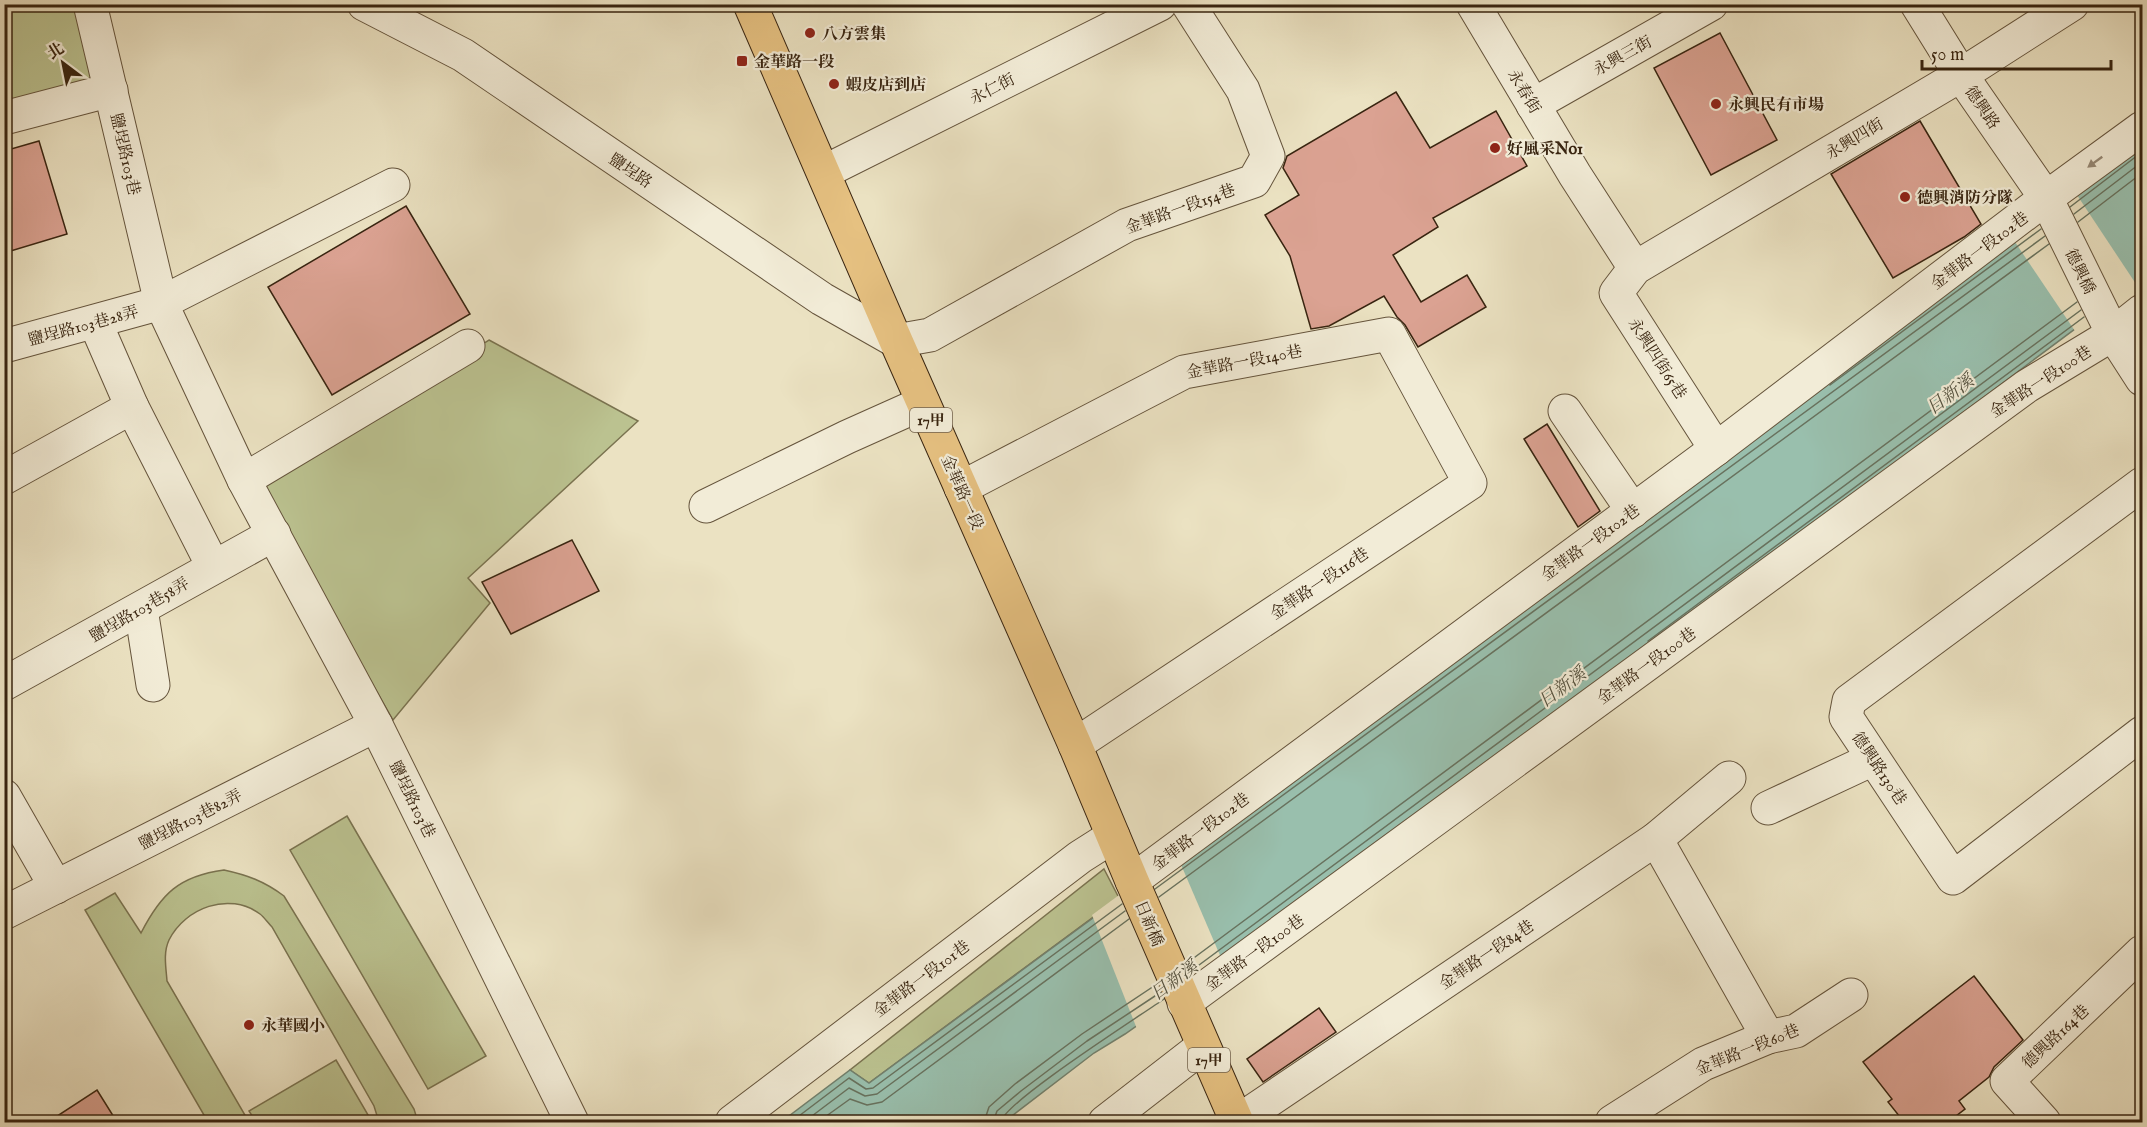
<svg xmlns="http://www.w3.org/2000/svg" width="2147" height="1127" font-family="'IM FELL English','Noto Serif TC',serif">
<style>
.green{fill:#bbc290;stroke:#7a7350;stroke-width:1.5}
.water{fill:#99bfad;stroke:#72816e;stroke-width:1.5}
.pier{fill:#ebe2c2}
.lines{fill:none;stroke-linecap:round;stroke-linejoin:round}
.shore{stroke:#68725e;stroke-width:1.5}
.building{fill:#dba292;stroke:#382410;stroke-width:1.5}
.minor-casing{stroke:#65543c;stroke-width:35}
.major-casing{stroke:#382410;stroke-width:35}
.minor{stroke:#f2ecd7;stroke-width:33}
.major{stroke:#e6c181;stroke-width:33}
.oneway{fill:#958874}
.poi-dot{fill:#8f2418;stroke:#f2ecd7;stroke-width:2}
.labels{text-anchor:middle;stroke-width:4.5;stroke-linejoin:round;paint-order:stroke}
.shield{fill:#f2ecd7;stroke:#70604c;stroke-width:1.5}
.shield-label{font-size:15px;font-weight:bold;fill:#382410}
.poi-label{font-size:16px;font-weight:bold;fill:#382410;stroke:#f2ecd7;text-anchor:start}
.street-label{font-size:16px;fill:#382410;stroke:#f2ecd7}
.water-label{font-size:18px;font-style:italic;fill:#55523f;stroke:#f2ecd7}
</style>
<rect width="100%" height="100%" fill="#ebe2c2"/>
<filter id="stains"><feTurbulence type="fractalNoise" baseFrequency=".00333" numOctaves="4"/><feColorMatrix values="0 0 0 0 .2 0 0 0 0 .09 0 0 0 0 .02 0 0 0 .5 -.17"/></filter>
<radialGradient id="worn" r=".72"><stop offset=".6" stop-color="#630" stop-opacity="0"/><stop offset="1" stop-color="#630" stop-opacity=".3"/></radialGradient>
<g class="green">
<polygon points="4,5 77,5 105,84 5,109"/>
<polygon points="489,340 638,421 468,578 490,603 393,720 258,483"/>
<polygon points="347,816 486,1056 428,1089 290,850"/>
<polygon points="1104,869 1119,898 869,1083 850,1070"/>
<path d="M224,870C247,875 264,881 284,896L414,1109L418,1122H379L374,1106L272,927C268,923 264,917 260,914C229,891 185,908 169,940C163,953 166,967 167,981L249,1122H208L85,910L115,893L141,933C161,894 179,876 224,870Z"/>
<polygon points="336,1060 371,1120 368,1122 256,1122 249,1111"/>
</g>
<polygon class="water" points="2142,145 2142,279 1205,978 1125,1034 1094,1053 1004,1122 781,1122 850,1070 869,1083"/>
<g class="pier">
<polygon points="2075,192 2138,287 2077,334 2013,239"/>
<polygon points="1176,853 1225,967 1137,1029 1092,915"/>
</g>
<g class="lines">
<g class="shore">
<polyline points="2070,207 2142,152"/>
<polyline points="2074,214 2142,162"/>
<polyline points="2078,222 2142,173"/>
<polyline points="1830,385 2041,229"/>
<polyline points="1648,641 2084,317"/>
<polyline points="1155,889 2045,236"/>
<polyline points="1159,897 2049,244"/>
<polyline points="1187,963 2077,302"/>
<polyline points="1191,971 2081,310"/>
<polyline points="791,1122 849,1078 866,1089 873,1088 1122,904"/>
<polyline points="804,1122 849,1088 865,1096 877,1094 1125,911"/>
<polyline points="818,1122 850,1099 867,1105 882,1102 1129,919"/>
<polyline points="984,1122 989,1107 1015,1084 1082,1034 1157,984"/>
<polyline points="993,1122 997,1111 1021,1091 1087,1041 1161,992"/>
<path d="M1001,1122C1003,1103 1140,1016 1164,999"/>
</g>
</g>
<g class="building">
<polygon points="1720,33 1777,140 1711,175 1654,68"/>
<polygon points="1396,92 1430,148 1496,111 1527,166 1433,218 1438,227 1393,255 1421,302 1467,275 1486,307 1418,347 1405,325 1397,317 1384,296 1329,326 1311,329 1290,256 1265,215 1299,195 1283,168 1287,156"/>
<polygon points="1920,121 1981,224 1964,237 1893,278 1831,174"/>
<polygon points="39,141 67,234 4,253 4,151"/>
<polygon points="406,206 470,314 332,395 268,287"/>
<polygon points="1547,424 1600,511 1578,527 1524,439"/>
<polygon points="572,540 599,591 511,634 482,582"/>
<polygon points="1974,976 2023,1040 1994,1067 1989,1077 1959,1101 1965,1109 1948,1122 1904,1122 1888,1102 1892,1099 1863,1062"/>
<polygon points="1319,1008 1336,1032 1263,1082 1247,1059"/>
<polygon points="97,1090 117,1122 48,1122"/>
</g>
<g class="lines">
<defs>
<g id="minor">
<polyline points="90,4 161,303 244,480 376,725 572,1122"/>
<polyline points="364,4 463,55 822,299 896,341 930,335 1127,225 1254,181 1268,156 1243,90 1188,4"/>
<polyline points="1473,4 1575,175 1635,268"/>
<polyline points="1917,4 1961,75 2046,198 2113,334 2142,379"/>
<polyline points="1533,105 1711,4"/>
<polyline points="4,118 111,90"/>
<polyline points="824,172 1160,4"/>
<polyline points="95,322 132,407 213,566"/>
<polyline points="4,346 161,303 393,185"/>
<polyline points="1565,411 1633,511"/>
<polyline points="1716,449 1616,293 1635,268 1961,75 2072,4"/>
<polyline points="4,478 132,407"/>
<polyline points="244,480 468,346"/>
<polyline points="2142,484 1849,701 1846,717 1953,878 2142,733"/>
<polyline points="961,488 1184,372 1389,334 1470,483 1075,745"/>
<polyline points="706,506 847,437 923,403"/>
<polyline points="141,609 153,685"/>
<polyline points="4,684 274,534"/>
<polyline points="4,796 56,887"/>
<polyline points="1768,808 1873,759"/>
<polyline points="1656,839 1768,1037"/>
<polyline points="1132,881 1716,449 2046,198 2142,128"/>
<polyline points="4,913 376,725"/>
<polyline points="1184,1003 2027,386 2113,334 2142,311"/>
<polyline points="732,1122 1080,857 1113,836"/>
<polyline points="1105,1122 1203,1046"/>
<polyline points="1237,1122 1656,839 1729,778"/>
<polyline points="1612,1122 1703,1064 1768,1037 1796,1031 1851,995"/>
<polyline points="2044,1122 2007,1081 2142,952"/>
</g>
<polyline id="major" points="750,4 896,341 1075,745 1132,881 1237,1122"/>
</defs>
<use href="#minor" class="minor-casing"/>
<use href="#major" class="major-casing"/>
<use href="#minor" class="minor"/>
<use href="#major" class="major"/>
</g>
<defs><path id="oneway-solid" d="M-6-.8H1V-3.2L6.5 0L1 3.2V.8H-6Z" transform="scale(1.5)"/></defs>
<use class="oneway" href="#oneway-solid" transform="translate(2095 162) rotate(144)"/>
<g class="poi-dot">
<circle cx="810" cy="33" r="6"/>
<rect x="736" y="55" width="12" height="12" rx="3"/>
<circle cx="834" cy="84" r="6"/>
<circle cx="1716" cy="104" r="6"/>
<circle cx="1495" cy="148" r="6"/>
<circle cx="1905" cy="197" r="6"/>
<circle cx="249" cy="1025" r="6"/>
</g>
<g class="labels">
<g class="shield">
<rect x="910" y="408" width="42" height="24" rx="4.5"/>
<rect x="1188" y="1048" width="42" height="24" rx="4.5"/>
</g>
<g class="shield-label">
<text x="931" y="425">17甲</text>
<text x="1209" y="1065">17甲</text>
</g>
<g class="poi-label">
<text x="822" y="39">八方雲集</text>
<text x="754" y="67">金華路一段</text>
<text x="846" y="90">蝦皮店到店</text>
<text x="1728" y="110">永興民有市場</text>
<text x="1507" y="154">好風采No1</text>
<text x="1917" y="203">德興消防分隊</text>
<text x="261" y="1031">永華國小</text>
</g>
<g class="street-label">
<text transform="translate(1622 55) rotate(-29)" y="6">永興三街</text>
<text transform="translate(992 88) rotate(-27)" y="6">永仁街</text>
<text transform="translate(1525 91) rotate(59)" y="6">永春街</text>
<text transform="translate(1983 107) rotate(56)" y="6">德興路</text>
<text transform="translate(1854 138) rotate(-31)" y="6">永興四街</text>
<text transform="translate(126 154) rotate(77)" y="6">鹽埕路103巷</text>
<text transform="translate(631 170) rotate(34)" y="6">鹽埕路</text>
<text transform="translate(1180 208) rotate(-20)" y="6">金華路一段154巷</text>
<text transform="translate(1979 250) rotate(-37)" y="6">金華路一段102巷</text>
<text transform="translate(2081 271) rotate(64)" y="6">德興橋</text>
<text transform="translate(83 325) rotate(-15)" y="6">鹽埕路103巷28弄</text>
<text transform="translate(1658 358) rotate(57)" y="6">永興四街65巷</text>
<text transform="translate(1244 361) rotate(-11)" y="6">金華路一段140巷</text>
<text transform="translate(2040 381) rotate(-33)" y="6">金華路一段100巷</text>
<text transform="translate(963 492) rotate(66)" y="6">金華路一段</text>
<text transform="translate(1590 542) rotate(-36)" y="6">金華路一段102巷</text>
<text transform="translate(1319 583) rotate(-34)" y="6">金華路一段116巷</text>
<text transform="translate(139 609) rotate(-30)" y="6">鹽埕路103巷58弄</text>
<text transform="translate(1646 665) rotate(-36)" y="6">金華路一段100巷</text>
<text transform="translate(1880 768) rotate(56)" y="6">德興路130巷</text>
<text transform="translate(413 799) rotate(64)" y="6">鹽埕路103巷</text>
<text transform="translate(190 819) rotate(-27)" y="6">鹽埕路103巷82弄</text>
<text transform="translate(1200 831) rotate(-37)" y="6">金華路一段102巷</text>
<text transform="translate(1150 923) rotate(67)" y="6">日新橋</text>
<text transform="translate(1254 952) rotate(-36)" y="6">金華路一段100巷</text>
<text transform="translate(1486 954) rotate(-34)" y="6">金華路一段84巷</text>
<text transform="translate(921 978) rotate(-37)" y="6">金華路一段101巷</text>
<text transform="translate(2055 1036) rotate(-43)" y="6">德興路164巷</text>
<text transform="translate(1747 1049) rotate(-22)" y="6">金華路一段60巷</text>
</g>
<g class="water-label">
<text transform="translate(1950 394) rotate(-37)" y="6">日新溪</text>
<text transform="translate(1562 687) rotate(-37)" y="6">日新溪</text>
<text transform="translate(1174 980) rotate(-37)" y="6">日新溪</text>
</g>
</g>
<rect width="2147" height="1127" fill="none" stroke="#ebe2c2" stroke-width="24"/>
<rect x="6" y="6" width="2135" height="1115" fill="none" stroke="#382410" stroke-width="3"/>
<rect x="12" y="12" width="2123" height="1103" fill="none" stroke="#382410" stroke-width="1.5"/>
<g transform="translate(63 63) rotate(328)" stroke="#f2ecd7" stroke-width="4.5" paint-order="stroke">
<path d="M0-4.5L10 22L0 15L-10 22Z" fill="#382410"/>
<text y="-9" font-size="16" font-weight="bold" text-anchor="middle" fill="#382410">北</text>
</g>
<path d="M1922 60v9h189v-9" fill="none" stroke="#382410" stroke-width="3"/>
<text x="1931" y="60" font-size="18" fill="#382410" stroke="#f2ecd7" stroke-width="4.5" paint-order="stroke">50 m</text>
<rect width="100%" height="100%" filter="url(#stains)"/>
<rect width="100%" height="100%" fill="url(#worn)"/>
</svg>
